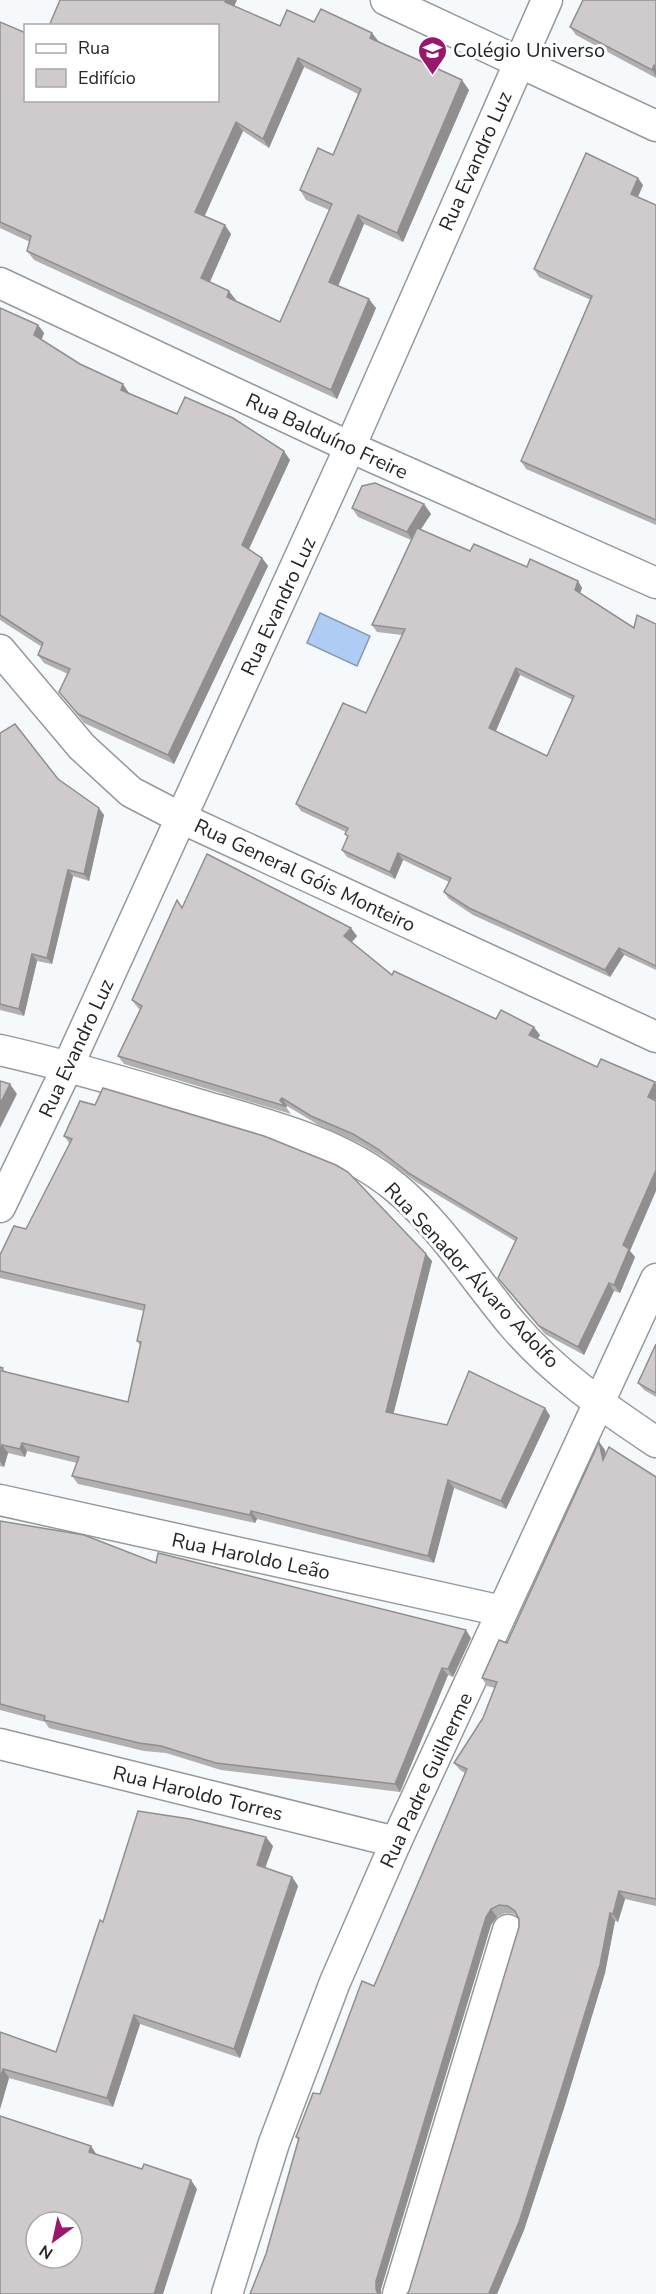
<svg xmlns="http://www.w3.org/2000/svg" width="656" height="2294" font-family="'Nunito Sans',sans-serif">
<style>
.water{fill:#aeccf4;stroke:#859ab7;stroke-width:1.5}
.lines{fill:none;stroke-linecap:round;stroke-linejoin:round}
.minor-casing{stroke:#95999c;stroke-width:33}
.minor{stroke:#fff;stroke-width:30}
.wall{fill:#b2afb0;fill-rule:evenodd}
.shaded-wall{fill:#918e90}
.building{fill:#cfcbcd;stroke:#918e90;stroke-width:1.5;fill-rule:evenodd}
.labels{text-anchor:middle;stroke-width:6;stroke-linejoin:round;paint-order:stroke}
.poi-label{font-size:20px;fill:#252628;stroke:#fff;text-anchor:start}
.street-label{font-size:20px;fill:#252628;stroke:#fff}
</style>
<rect width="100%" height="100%" fill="#f5f9fc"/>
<polygon class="water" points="320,613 370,636 357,666 307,643"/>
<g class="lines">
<defs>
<g id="minor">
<polyline points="386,0 656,126"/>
<polyline points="0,283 350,447 656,583"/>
<polyline points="0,650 82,747 131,792 181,818 656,1037"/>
<path d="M0,1050C66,1065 131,1084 197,1104C265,1124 339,1141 395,1187C439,1223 476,1281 513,1325C553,1372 605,1408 656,1442"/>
<polyline points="0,1207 68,1066 350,447 547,0"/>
<polyline points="0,1500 502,1611"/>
<polyline points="0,1744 396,1842"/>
<polyline points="227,2294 274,2143 335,1982 396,1842 656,1279"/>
<polyline points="398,2294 508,1930"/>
</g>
</defs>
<use href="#minor" class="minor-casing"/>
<use href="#minor" class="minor"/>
</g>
<g class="wall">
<polygon points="656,0 656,78 576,35 570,27"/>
<path d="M234,6L280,26L314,22L372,33L378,41L469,90L403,242L364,224L338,286L376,308L337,399L34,260L27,251L30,242L0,228V22L26,100ZM304,67L358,94L333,155L300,190L306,200L329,210L280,322L235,301L236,300L210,282L231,234L204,216L243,131L269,148Z"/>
<polygon points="643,185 638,197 656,205 656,525 526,469 521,461 591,300 539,277 534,269"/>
<polygon points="0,308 38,325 44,333 41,340 80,364 129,393 290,460 249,549 262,558 268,566 174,764 84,723 59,692 68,674 44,663 38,655 42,647 0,620"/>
<path d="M424,504L431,514L420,530L470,551L578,581L582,588L580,593L634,628L656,624V970L624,955L610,977L473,915L449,899L444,892L449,882L403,860L395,879L347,857L342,850L348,837L345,834L346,832L301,811L296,804L366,713L402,635L377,632L372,625L411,540L358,517L352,508ZM520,675L573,700L547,756L496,731Z"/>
<polygon points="0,733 104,815 89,881 73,876 52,964 37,961 24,1016 0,1010"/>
<polygon points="182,908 357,936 352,942 392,975 496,1019 540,1035 537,1039 630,1251 635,1257 620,1293 614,1291 584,1355 545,1334 504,1286 498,1278 515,1241 416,1182 383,1157 359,1143 317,1124 287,1106 286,1107 291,1114 124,1064 118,1056 140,1009 138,1008 132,1000"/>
<polygon points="64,1136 426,1254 432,1261 393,1414 447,1425 545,1408 550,1416 506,1509 454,1488 434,1563 257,1519 255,1523 78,1484 72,1476 77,1463 27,1451 25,1457 8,1453 4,1467 0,1466 0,1367 6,1372 128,1402 140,1345 137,1341 144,1311 0,1278 0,1255 26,1229 70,1144"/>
<polygon points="656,1344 656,1397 644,1390 638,1383"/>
<polygon points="599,1442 605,1450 605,1454 656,1477 656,1906 625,1899 618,1922 615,1921 605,1973 564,2108 524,2230 497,2294 407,2294 409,2291 519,1927 518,1917 514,1914 505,1913 497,1917 491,1925 381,2289 266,2254 298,2140 296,2137 320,2094 374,1986 465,1773 460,1770 454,1763 483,1718 495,1688 487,1686 482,1678 507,1643"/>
<polygon points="0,1521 156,1563 471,1638 453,1677 448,1675 400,1792 221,1770 166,1753 144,1751 49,1728 45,1722 0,1710"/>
<polygon points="273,1846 265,1868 292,1877 298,1886 240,2058 140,2024 113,2107 9,2078 0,2109 0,2032 56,2052 103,1922"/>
</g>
<g class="shaded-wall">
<polygon points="226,0 237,0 232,11 225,2"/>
<polygon points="372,33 379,42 370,38"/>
<polygon points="298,58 304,67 269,148 263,139"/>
<polygon points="654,65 656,68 656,76 652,70"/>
<polygon points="462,80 469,90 403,242 397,233"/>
<polygon points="236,122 243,131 202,222 195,212"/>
<polygon points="638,178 643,185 636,201 631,194"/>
<polygon points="358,215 364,224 336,291 329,282"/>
<polygon points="225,225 231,234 207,288 201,278"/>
<polygon points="229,291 236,300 233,307 227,297"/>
<polygon points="369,299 376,308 337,399 331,390"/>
<polygon points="38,325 44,333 40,344 34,335"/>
<polygon points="123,384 129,393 126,398 121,390"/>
<polygon points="284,451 290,460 247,553 242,545"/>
<polygon points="424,504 431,514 413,541 407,532"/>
<polygon points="262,558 268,566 174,764 168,755"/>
<polygon points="578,581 582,588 579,596 575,590"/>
<polygon points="516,668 520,675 494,735 489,728"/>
<polygon points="99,808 104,815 89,881 84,874"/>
<polygon points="398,853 403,860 395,879 390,872"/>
<polygon points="68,870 73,876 52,964 47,958"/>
<polygon points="351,928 357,936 350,944 344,936"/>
<polygon points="619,948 624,955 610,977 605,970"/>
<polygon points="32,954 37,961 24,1016 19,1009"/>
<polygon points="534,1027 540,1035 535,1043 529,1035"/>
<polygon points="655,1082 656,1084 656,1100 648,1097"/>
<polygon points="10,1084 17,1094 0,1128 0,1104"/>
<polygon points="282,1098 287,1106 286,1107 280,1100"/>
<polygon points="656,1170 656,1191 630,1251 635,1257 620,1293 614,1285 623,1245"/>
<polygon points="426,1254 432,1261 392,1420 386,1412"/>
<polygon points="609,1283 614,1291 584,1355 578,1347"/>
<polygon points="545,1408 550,1416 506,1509 501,1501"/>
<polygon points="599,1442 605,1450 608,1468 603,1460"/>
<polygon points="22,1443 27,1451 25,1457 20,1449"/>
<polygon points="2,1445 8,1453 4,1467 0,1461 0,1454"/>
<polygon points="448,1480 454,1488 434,1563 428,1556"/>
<polygon points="251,1511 257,1519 255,1523 250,1515"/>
<polygon points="466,1630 471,1638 453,1677 448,1669"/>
<polygon points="442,1668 448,1675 400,1792 395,1784"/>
<polygon points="266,1837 273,1846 263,1874 257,1865"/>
<polygon points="292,1877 298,1886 240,2058 234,2049"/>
<polygon points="619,1891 625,1899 618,1922 613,1914"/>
<polygon points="491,1909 497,1917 491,1925 381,2289 381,2294 378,2294 376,2289 376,2281 486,1917"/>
<polygon points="610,1913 615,1921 605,1973 564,2108 524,2230 497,2294 490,2294 489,2293"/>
<polygon points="134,2015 140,2024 113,2107 107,2098"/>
<polygon points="3,2069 9,2078 0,2109 0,2079"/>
<polygon points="91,2146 97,2155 89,2152"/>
<polygon points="191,2180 197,2189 163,2294 154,2294"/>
</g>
<g class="building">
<path d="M60,0H226L225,2L280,26L287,10L314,22L321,9L372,33L370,38L462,80L397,233L358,215L329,282L369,299L331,390L27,251L31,236L0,222V22L26,33V100H218V26H49ZM298,58L361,89L333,155L318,148L300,190L332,204L280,322L227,297L229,291L201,278L225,225L195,212L236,122L263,139Z"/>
<polygon points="583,0 656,0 656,66 654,65 652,70 570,27"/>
<polygon points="586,153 638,178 631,194 656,205 656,520 521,461 592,296 534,269"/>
<polygon points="0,308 38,325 34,335 80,364 123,384 121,390 177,414 185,397 233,418 284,451 242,545 262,558 168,755 78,714 59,692 70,669 38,655 43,643 0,615"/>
<polygon points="375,483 424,504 407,532 352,508 362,486"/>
<path d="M417,528L470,551L474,544L527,567L530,559L578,581L575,590L634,628L637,615L656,624V966L619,948L605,970L469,908L444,892L451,878L398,853L390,872L342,850L348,836L345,834L348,828L296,804L343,703L366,713L405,629L372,625ZM516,668L574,696L547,756L489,728Z"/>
<polygon points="15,724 58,779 99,808 84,874 68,870 47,958 32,954 19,1009 0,1004 0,733"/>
<polygon points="207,854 351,928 344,936 392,975 394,971 496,1019 501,1010 534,1027 529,1035 597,1067 601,1059 655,1082 648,1097 656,1101 656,1170 623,1245 629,1249 614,1285 609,1283 578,1347 539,1326 498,1278 517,1238 410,1174 378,1149 353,1134 311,1116 282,1098 280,1100 285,1106 118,1056 142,1006 132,1000 177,900 182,908"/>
<polygon points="0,1081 10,1084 0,1104"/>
<polygon points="103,1088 264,1136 336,1165 348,1172 426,1254 386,1412 447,1425 469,1371 545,1408 501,1501 448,1480 428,1556 251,1511 250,1515 72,1476 79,1457 22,1443 20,1449 2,1445 0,1454 0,1367 3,1368 2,1371 128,1402 141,1342 137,1341 145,1305 0,1271 0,1255 14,1226 26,1229 72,1139 64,1136 80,1101 95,1105"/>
<polygon points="656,1344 656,1393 638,1383"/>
<polygon points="599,1442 603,1460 609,1447 656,1477 656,1899 619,1891 613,1914 610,1913 600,1965 558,2100 519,2222 489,2293 492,2294 407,2294 409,2291 519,1927 519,1919 515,1911 508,1906 499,1905 491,1909 486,1917 376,2281 376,2289 378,2294 250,2294 266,2254 299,2138 296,2137 313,2093 320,2094 362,1981 374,1986 467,1769 454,1763 483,1718 497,1682 482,1678 499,1640 507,1643"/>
<polygon points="0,1521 84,1535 156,1563 158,1553 466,1630 448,1669 442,1668 395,1784 216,1763 161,1746 139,1743 44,1720 45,1716 0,1704"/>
<polygon points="138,1811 190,1819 266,1837 257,1865 292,1877 234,2049 134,2015 107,2098 3,2069 0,2079 0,2032 56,2052 100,1920 103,1922"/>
<path d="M0,2116L91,2146L89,2152L142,2169L144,2164L191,2180L154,2294H0ZM36,2222H72V2258H36Z"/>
</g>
<defs>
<symbol id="school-pin" viewBox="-11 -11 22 30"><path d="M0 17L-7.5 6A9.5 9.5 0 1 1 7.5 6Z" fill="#99186d" stroke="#fff"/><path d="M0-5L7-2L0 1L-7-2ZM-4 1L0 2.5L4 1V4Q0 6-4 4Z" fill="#fff"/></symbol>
</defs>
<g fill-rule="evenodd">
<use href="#school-pin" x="416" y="34" width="33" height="45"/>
</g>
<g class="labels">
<g class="poi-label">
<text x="453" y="57">Colégio Universo</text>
</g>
<g class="street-label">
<text transform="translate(475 161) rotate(-66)" y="7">Rua Evandro Luz</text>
<text transform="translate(327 436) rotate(25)" y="7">Rua Balduíno Freire</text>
<text transform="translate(278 606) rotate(-65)" y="7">Rua Evandro Luz</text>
<text transform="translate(305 875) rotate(25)" y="7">Rua General Góis Monteiro</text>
<text transform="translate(76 1048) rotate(-65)" y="7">Rua Evandro Luz</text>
<text transform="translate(472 1275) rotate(47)" y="7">Rua Senador Álvaro Adolfo</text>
<text transform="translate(251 1556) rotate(12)" y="7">Rua Haroldo Leão</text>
<text transform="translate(426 1780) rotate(-65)" y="7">Rua Padre Guilherme</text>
<text transform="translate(198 1793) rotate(14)" y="7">Rua Haroldo Torres</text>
</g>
</g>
<rect x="24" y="24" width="195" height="78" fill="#ffffff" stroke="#a8a8a9" stroke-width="1.5"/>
<rect x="36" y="44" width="30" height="9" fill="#ffffff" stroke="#a8a8a9" stroke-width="1.5"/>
<text x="78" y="54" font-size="18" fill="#252628">Rua</text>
<rect x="36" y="69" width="30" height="18" fill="#cfcbcd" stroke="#a8a8a9" stroke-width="1.5"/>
<text x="78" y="84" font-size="18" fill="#252628">Edifício</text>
<g transform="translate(54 2240) rotate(213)"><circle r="28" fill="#ffffff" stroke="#a8a8a9" stroke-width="1.5"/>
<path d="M0-4.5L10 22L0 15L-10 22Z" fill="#99186d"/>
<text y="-9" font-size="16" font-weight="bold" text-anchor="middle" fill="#252628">N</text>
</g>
</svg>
